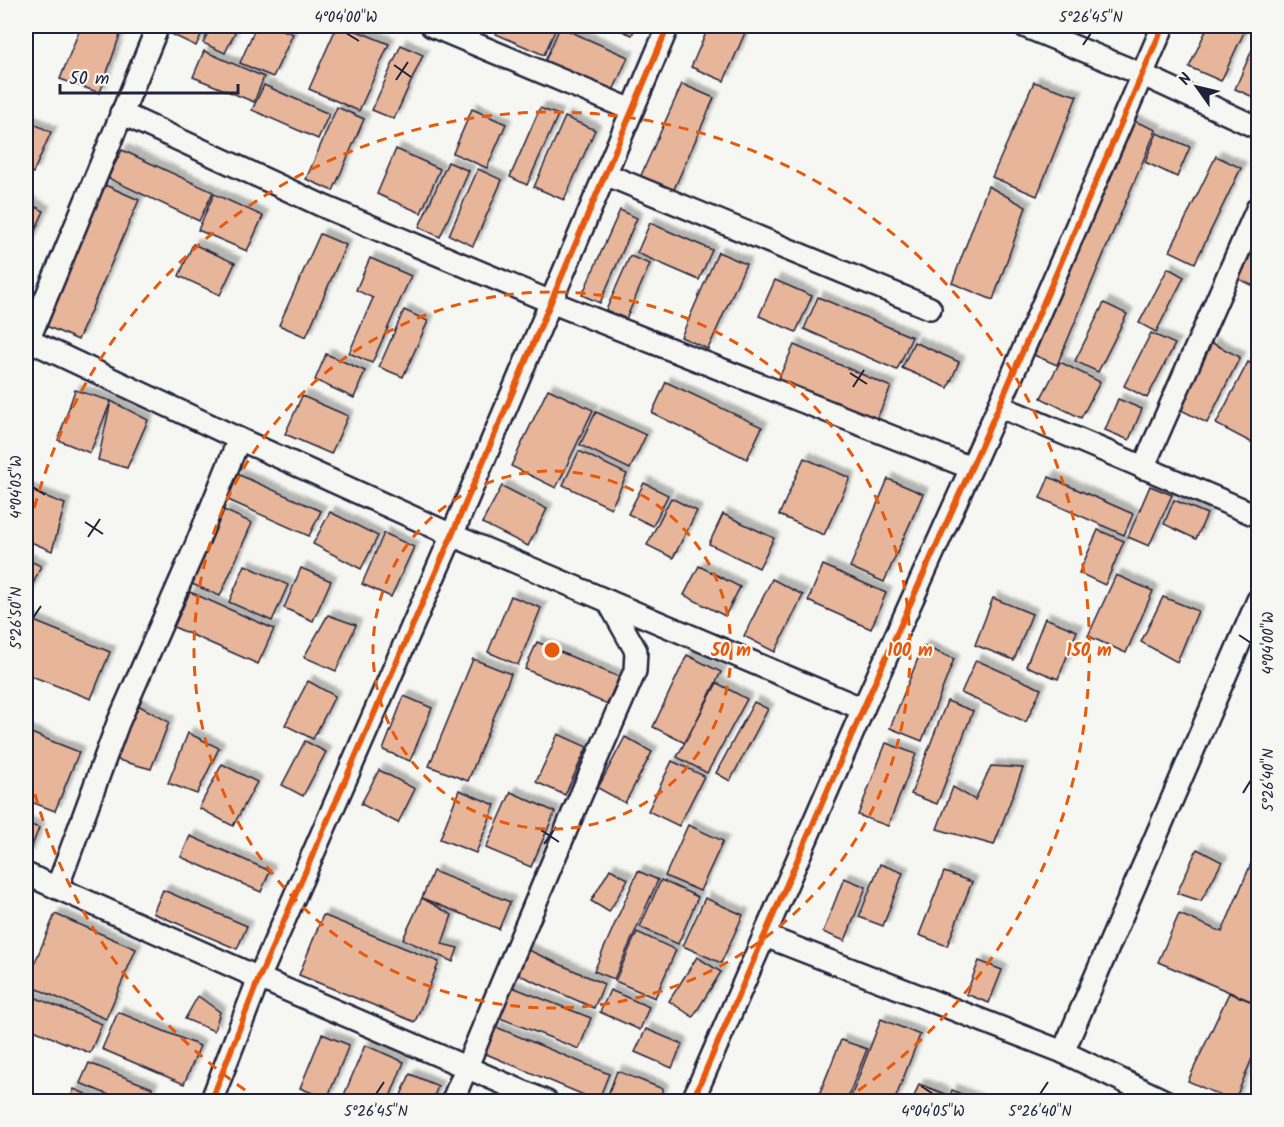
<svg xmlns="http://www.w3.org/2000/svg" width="1284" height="1127" font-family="Kalam,sans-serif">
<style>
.building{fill:#e7b599;stroke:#22223b;stroke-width:1.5;filter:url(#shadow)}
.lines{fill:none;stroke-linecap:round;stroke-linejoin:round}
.street-casing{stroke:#22223b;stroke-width:26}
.street{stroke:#f6f6f2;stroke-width:21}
.cycleway-casing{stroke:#f6f6f2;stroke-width:10}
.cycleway{stroke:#e8590c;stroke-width:6}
.ticks{fill:none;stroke:#22223b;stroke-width:2}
.ring{fill:none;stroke:#e8590c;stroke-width:3;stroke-dasharray:10 8}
.centre{fill:#e8590c;stroke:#f6f6f2;stroke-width:3}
.ring-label{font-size:18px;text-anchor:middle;font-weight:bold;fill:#e8590c;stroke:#f6f6f2;stroke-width:4.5;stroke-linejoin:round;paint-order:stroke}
.neatline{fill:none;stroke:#22223b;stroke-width:2}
.ticks-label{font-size:15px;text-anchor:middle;fill:#22223b}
</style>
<defs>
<filter id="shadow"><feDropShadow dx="5.5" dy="-5.5" stdDeviation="1.5" flood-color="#0004"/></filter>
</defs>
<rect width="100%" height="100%" fill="#f6f6f2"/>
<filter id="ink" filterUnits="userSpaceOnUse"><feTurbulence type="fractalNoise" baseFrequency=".0167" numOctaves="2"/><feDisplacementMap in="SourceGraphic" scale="12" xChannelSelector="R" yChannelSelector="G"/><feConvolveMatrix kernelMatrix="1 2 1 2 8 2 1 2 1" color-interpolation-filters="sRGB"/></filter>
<g filter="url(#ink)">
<g class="building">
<polygon points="81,26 123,26 100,93 60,79"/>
<polygon points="171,26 205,26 196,46 167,32"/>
<polygon points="211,26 238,26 225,53 203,43"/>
<polygon points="256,26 273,26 293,34 273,77 240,63"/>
<polygon points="337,26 345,26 389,44 359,111 309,89"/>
<polygon points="500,26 557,26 544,55 496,34"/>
<polygon points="610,26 636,26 632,35"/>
<polygon points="709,26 748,26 724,81 691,67"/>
<polygon points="1208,26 1247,26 1221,81 1189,67"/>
<polygon points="560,27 628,57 613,91 545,61"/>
<polygon points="1258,36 1258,99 1235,89"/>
<polygon points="401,45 423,55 394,119 372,110"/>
<polygon points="204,51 264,77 254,102 193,77"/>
<polygon points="1034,82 1077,96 1037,196 992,177"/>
<polygon points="682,84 714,98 671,196 638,182"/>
<polygon points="264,85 329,114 318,139 252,110"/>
<polygon points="337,107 364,119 333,191 306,179"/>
<polygon points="540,108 558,115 527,185 510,177"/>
<polygon points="472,109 506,124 487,168 453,153"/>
<polygon points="565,117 595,130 564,200 534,187"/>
<polygon points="26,120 51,132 33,173 26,170"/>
<polygon points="1134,121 1156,130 1057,365 1034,355"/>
<polygon points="1157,133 1190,147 1177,177 1145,162"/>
<polygon points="396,149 440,169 421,213 377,194"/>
<polygon points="122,150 213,192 199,221 108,178"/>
<polygon points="1216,156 1241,168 1195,263 1170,251"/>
<polygon points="448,162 469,171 440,237 419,227"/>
<polygon points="478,169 502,180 473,246 449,235"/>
<polygon points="105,185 139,200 78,340 44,325"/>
<polygon points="988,186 1026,207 993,300 952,283"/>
<polygon points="214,194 263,216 247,251 198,230"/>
<polygon points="26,202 44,211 27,248 26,247"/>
<polygon points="620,210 637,218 600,303 582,295"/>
<polygon points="650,223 712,250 699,280 637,253"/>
<polygon points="320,234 346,245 306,337 279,325"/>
<polygon points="1258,239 1258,288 1239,279"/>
<polygon points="193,244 235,263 220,295 179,276"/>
<polygon points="718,252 746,264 708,349 681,337"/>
<polygon points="630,256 650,264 626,319 606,310"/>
<polygon points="370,258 411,276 372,363 349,353 373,298 356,290"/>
<polygon points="1168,268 1184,277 1156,332 1139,323"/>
<polygon points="775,280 812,296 796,332 759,316"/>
<polygon points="818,297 912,337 897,370 804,329"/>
<polygon points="1104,303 1127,314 1098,372 1075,361"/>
<polygon points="404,310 428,321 403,377 379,367"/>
<polygon points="1151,333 1175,344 1147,398 1124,386"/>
<polygon points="914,342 959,362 948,388 902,368"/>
<polygon points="1212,343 1240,357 1207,423 1179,409"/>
<polygon points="794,345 891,387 874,425 777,382"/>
<polygon points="326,354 365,371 354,398 315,380"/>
<polygon points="1060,362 1100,382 1081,418 1041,398"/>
<polygon points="1248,362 1258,367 1258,446 1216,424"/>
<polygon points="666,382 762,427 747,459 652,413"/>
<polygon points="548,389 593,410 556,488 511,466"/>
<polygon points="75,390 111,401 90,453 58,440"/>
<polygon points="302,396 348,416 331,454 285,434"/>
<polygon points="1118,399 1142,409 1129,440 1105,430"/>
<polygon points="111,401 148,420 127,468 98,460"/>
<polygon points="596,412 646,435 630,469 580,445"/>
<polygon points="579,451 627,474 611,508 563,485"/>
<polygon points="804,458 850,478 824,535 779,515"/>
<polygon points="237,474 321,511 309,536 226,499"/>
<polygon points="1049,477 1133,514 1124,535 1040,498"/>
<polygon points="888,479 923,494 884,582 850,567"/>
<polygon points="644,483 668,495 653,526 628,514"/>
<polygon points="502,486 547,509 528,546 482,523"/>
<polygon points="1150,486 1172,495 1149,546 1128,537"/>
<polygon points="26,489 65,504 52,551 26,540"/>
<polygon points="671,498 697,511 673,558 647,545"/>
<polygon points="1174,500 1207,514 1196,539 1164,524"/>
<polygon points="224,510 252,523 220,596 192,584"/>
<polygon points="330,512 378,536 361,569 313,544"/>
<polygon points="723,514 774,538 759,568 709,544"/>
<polygon points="1098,530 1124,541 1105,585 1079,573"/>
<polygon points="384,533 414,547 391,597 362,584"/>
<polygon points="26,559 41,566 26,599"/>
<polygon points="245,565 288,585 272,621 229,602"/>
<polygon points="823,565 886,593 871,629 808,601"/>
<polygon points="699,566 740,587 725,616 684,595"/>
<polygon points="301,568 331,581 313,621 284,608"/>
<polygon points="1116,575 1153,591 1126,653 1088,636"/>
<polygon points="772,579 803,595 775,652 744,636"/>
<polygon points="190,592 274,629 258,664 174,627"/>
<polygon points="511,596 541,608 518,665 488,652"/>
<polygon points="1163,597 1198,611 1177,662 1141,642"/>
<polygon points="993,598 1032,614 1014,660 975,645"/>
<polygon points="328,615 356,625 336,671 304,657"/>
<polygon points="1045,618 1077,631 1058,679 1026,666"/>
<polygon points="29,619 110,652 91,699 26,674 26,627"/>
<polygon points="537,642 619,677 607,704 525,669"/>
<polygon points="923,646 954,659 922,741 890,728"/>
<polygon points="687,655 721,672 685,743 653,727"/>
<polygon points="473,659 511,674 468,781 429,766"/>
<polygon points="976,660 1041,689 1026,722 961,693"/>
<polygon points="308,681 335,696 313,739 285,725"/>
<polygon points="717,683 747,699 707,773 677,757"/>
<polygon points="404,696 432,708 410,761 383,750"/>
<polygon points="947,701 973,711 937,804 911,794"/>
<polygon points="754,702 768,709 730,781 716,773"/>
<polygon points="136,704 169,722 151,769 114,759"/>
<polygon points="26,731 79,752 55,811 26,800"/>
<polygon points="188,733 219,748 197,794 168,783"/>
<polygon points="558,734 587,747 565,795 536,782"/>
<polygon points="625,737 652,752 625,803 598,788"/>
<polygon points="305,741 326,752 303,796 282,785"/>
<polygon points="886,743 916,754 888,826 858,815"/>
<polygon points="672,761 704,776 679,826 648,811"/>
<polygon points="222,764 257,782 233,826 199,808"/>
<polygon points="991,766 1023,768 994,845 937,829 953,787 975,800"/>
<polygon points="379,770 415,789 398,823 361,804"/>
<polygon points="459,790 495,805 476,853 440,839"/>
<polygon points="511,792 555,812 531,867 486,848"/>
<polygon points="26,823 39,828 28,856 26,854"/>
<polygon points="688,825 723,841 700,891 665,876"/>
<polygon points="190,836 270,871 261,892 181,857"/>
<polygon points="1258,847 1258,1004 1158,962 1179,914 1222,932"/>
<polygon points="1197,849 1222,862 1201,901 1177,893"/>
<polygon points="880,864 903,873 883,926 859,917"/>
<polygon points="610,869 628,879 609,912 591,901"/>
<polygon points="433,871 510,902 499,929 422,898"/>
<polygon points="638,871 658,880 614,979 594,971"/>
<polygon points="944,872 972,882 947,946 919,935"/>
<polygon points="844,878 866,887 845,941 823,932"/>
<polygon points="661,880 698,897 678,944 640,927"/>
<polygon points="163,890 247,926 237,949 153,913"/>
<polygon points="422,898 452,915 442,944 458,948 453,962 403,939"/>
<polygon points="705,898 743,915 721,963 683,946"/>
<polygon points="55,914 136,949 106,1019 26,984"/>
<polygon points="323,915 439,962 415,1022 299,975"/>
<polygon points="637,932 676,950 655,998 615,981"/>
<polygon points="526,949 604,984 594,1008 515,973"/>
<polygon points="697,957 721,972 693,1017 669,1001"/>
<polygon points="979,961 1002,970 989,1003 966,994"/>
<polygon points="507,985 591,1018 579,1049 495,1016"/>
<polygon points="610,990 649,1007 640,1030 600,1012"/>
<polygon points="1229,993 1258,1004 1258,1044 1234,1102 1188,1081"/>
<polygon points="26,994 102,1024 90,1053 26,1027"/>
<polygon points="198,996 220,1012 214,1031 185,1019"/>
<polygon points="118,1012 200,1046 184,1084 102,1049"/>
<polygon points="881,1019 920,1035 894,1102 849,1102"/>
<polygon points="496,1027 609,1074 598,1101 484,1053"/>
<polygon points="646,1029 682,1044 672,1068 635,1052"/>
<polygon points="322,1034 349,1045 327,1099 300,1088"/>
<polygon points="841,1040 867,1049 846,1102 821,1102 817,1100"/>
<polygon points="365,1045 404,1062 388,1102 360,1102 344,1095"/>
<polygon points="89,1063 152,1088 147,1102 126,1102 80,1083"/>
<polygon points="617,1071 663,1089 658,1102 605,1102"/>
<polygon points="410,1074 438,1086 432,1102 398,1102"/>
<polygon points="919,1084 945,1094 942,1102 912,1102"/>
<polygon points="74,1089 104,1102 69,1102"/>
<polygon points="952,1090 981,1102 948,1102"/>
</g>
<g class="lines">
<defs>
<g id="street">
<polyline points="432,26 632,110"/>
<polyline points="1024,26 1141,74 1258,128"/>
<polyline points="121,113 325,207 551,302 971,468"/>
<polyline points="605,174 930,308"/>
<polyline points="26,339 239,439 452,535 863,709"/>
<polyline points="26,346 158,26"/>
<polyline points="999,406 1258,516"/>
<polyline points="1143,468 1258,207"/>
<polyline points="26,874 259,978 547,1102"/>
<polyline points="57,888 118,723 195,548 239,439"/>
<polyline points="765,936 1063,1052 1167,1102"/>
<polyline points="1063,1052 1258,600"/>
<polyline points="211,1102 259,978 452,535 668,26"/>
<polyline points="452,1102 574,811 635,671 636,651 608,601"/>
<polyline points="692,1102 863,709 999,406 1163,26"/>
</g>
</defs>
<use href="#street" class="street-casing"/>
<use href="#street" class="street"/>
<defs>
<g id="cycleway">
<polyline points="211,1102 259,978 452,535 668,26"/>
<polyline points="692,1102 863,709 999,406 1163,26"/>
</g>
</defs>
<use href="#cycleway" class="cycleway-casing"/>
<use href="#cycleway" class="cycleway"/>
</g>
</g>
<path class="ticks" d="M346,33L359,41M1083,45L1091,33M394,65L411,77M396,80L408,62M850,373L867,384M853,387L864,370M33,487L45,495M85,522L103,534M88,537L100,519M33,618L41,606M1239,635L1251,643M1243,793L1251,780M541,830L559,842M544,844L556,827M921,1086L933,1094M376,1094L384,1082M1040,1094L1048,1082"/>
<g class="ring">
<circle cx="552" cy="650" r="179"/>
<circle cx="552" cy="650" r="358"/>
<path d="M260 1100A537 537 0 0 1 26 757M26 543A537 537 0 1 1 844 1100"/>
</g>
<circle cx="552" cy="650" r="9" class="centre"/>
<g class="ring-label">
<text x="731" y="656">50 m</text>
<text x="910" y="656">100 m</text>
<text x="1089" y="656">150 m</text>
</g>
<rect width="1284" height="1127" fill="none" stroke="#f6f6f2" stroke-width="66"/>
<g transform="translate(1197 87) rotate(304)" stroke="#f6f6f2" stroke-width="4.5" paint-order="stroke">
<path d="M0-4.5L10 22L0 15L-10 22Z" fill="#22223b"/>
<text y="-9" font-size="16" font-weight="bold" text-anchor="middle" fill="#22223b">N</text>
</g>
<path d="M60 84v9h178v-9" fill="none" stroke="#22223b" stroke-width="3"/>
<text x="69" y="84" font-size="18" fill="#22223b" stroke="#f6f6f2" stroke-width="4.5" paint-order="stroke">50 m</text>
<rect x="33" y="33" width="1218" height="1061" class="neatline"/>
<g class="ticks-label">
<text x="346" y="22">4°04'00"W</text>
<text x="1091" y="22">5°26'45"N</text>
<text transform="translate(16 487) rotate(-90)" y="5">4°04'05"W</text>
<text transform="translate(16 618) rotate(-90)" y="5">5°26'50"N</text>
<text transform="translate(1268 643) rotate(-90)" y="5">4°04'00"W</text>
<text transform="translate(1268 780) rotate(-90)" y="5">5°26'40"N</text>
<text x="376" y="1116">5°26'45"N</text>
<text x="933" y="1116">4°04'05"W</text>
<text x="1040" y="1116">5°26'40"N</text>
</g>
</svg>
